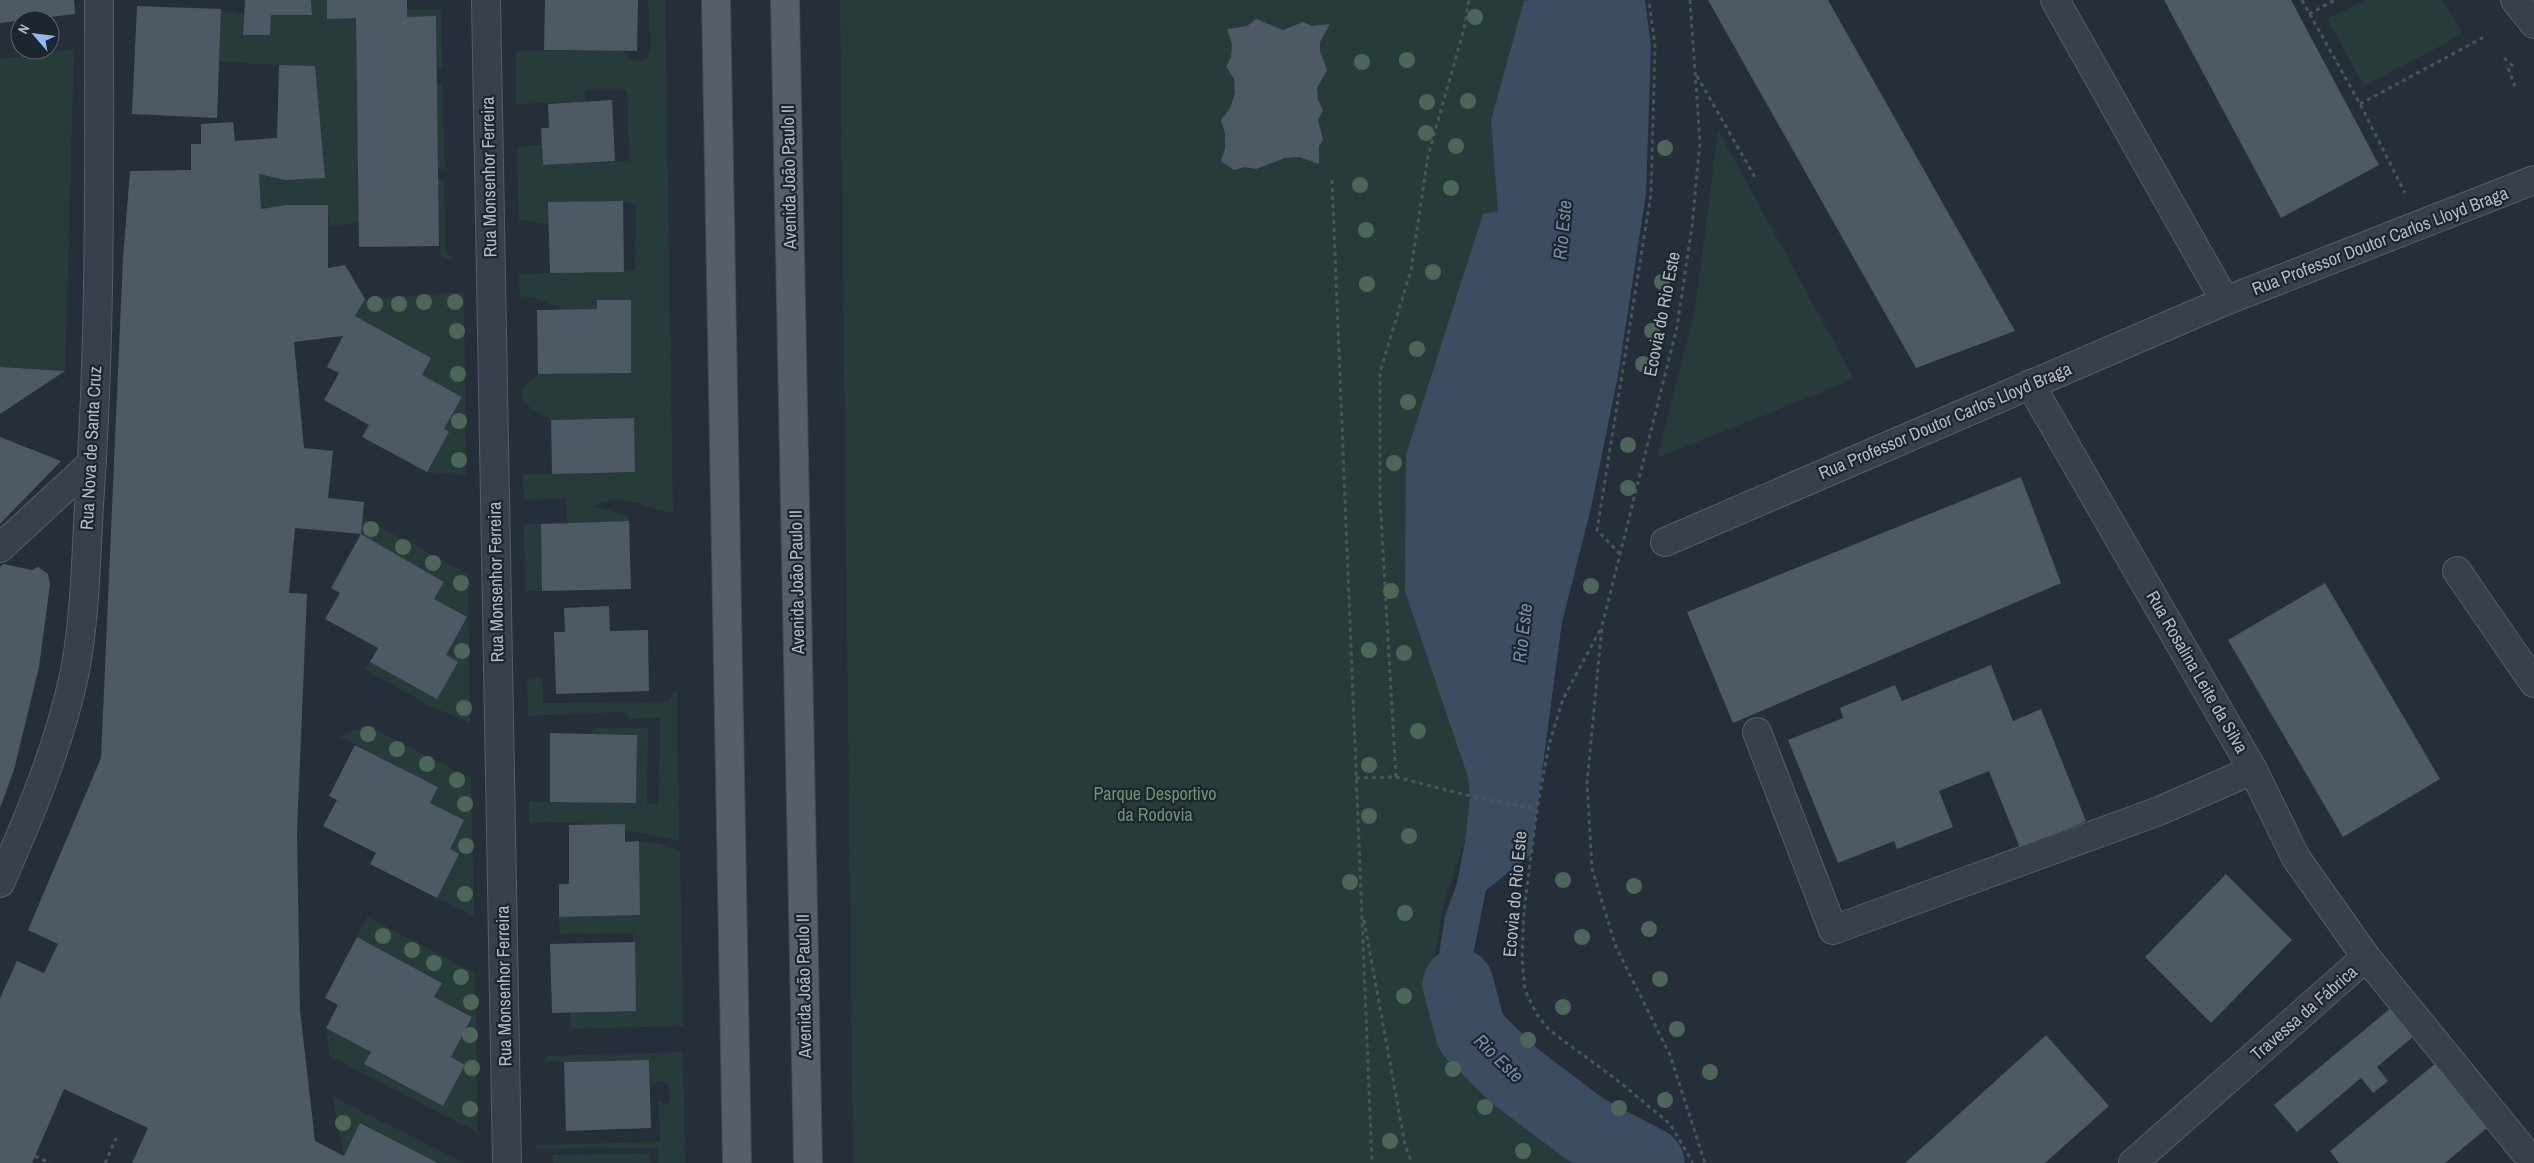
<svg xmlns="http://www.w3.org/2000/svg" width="2534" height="1163" font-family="'Archivo Narrow',sans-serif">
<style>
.green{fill:#283b3b}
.water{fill:#3c4d61}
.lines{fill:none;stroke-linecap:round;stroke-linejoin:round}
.river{stroke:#3c4d61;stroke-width:71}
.building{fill:#4d5964}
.minor-casing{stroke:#565e67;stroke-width:30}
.major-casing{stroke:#414952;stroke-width:30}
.path{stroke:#465859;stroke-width:3;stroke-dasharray:4 4;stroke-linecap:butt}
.minor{stroke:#384049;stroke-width:28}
.major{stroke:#565f69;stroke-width:28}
.tree{fill:#4d6659}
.labels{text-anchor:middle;stroke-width:4.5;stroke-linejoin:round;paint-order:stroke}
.street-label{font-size:18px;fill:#b3bbc5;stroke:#1d252e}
.park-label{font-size:18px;fill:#6d9474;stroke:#1d252e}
.water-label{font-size:19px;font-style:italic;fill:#778da6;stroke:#1d252e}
</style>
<rect width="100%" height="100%" fill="#252e39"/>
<g class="green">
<polygon points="311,0 327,0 328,18 356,18 359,223 329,227 327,205 286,205 261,209 259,174 285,180 324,178 315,67 219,62 221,9 244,15 243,35 270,35 271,15"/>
<path d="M648,0H665L673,514C645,506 621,493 592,506L627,515L629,521L567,523L566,498L524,500L523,474L635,472L634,418L551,420L531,408L522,399V389L538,374L631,373L597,300V309L565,310L538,299L520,296L519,274L635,270L636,205L623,201L549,224C538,224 530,220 519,220L517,147L542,145L543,165L629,161L627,90H585V102L516,104V51H622L632,60L644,61L651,51Z"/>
<polygon points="840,0 1532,0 1524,2 1491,120 1499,211 1468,777 1470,796 1465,841 1443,906 1431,979 1438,1014 1480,1063 1620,1163 853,1163"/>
<polygon points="2366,0 2442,0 2463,34 2364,86 2327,19"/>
<polygon points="407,9 441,9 442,69 437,69 436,16 407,17"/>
<polygon points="74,49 65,371 0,367 0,59"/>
<polygon points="437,84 442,84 445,169 438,169"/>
<polygon points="1718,130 1854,379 1657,458 1695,310"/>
<polygon points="438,179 444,179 446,253 452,257 452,261 440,256"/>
<polygon points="464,292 466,475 427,472 449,432 444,429 462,397 422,375 431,358 355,316 365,299"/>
<polygon points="362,517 468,574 470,723 430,706 365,669 370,662 446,655 467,617 434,599 444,582 361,534"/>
<polygon points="524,524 541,524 542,591 525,591"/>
<polygon points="527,678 542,678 543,703 667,702 677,689 679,841 625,830 625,824 529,823 529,801 636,803 637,735 592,734 593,728 648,728 647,804 659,804 660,718 628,719 627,712 528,716"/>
<polygon points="368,726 471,778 474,916 437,898 450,849 464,820 430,803 438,787 339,736"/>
<polygon points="639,841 660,844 680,851 683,1026 570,1029 570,1012 636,1010 633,933 560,934 559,917 640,915"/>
<polygon points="367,917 475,973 478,1133 330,1056 326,1028 371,1052 365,1065 443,1106 465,1065 451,1057 472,1017 434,997 441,982 357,937"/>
<polygon points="683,1052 685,1163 658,1163 658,1148 536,1149 536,1145 660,1142 659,1101 667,1105 671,1100 668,1084 664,1081 650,1084 649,1060 546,1062 546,1056"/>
<polygon points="332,1096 464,1163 438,1163 360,1123 344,1156"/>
<polygon points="650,1153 650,1163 553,1163 553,1155"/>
</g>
<polygon class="water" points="1532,0 1645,0 1651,46 1646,194 1618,376 1591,508 1562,622 1531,855 1486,890 1469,975 1497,1035 1659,1147 1671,1163 1649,1163 1585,1129 1458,1026 1438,982 1439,954 1445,916 1457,883 1465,841 1470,796 1468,777 1405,591 1406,455 1483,214 1498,211 1491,120 1524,1"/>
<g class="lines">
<polyline class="river" points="1458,984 1471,1033 1516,1077 1585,1129 1649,1163"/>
</g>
<g class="building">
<polygon points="0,0 74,0 75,14 0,23"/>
<polygon points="245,0 311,0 312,15 271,15 270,35 243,35"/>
<polygon points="327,0 407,0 407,17 436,16 439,246 359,247 356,18 327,19"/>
<polygon points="545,0 638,0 637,51 544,50"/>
<polygon points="1708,0 1828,0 2015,331 1916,368"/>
<polygon points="2164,0 2291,0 2379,165 2281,218"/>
<polygon points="137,6 221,9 217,118 132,114"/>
<polygon points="1256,19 1283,30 1303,22 1312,26 1330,24 1320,42 1320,51 1327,70 1317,88 1318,100 1323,110 1318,120 1323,140 1319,146 1319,164 1299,157 1285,158 1256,169 1244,167 1234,170 1221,161 1225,149 1225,133 1221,120 1230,108 1235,93 1234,79 1226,67 1231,57 1232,44 1227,29 1247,26"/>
<polygon points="279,65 315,66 325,178 285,180 259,174 261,209 286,205 328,205 328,268 345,265 365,299 355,316 431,358 422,375 462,397 444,429 449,432 427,472 362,437 369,425 324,400 339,373 327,367 343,336 294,342 304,448 333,451 328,498 364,502 361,534 295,528 289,593 307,594 297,832 300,1010 315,1141 344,1156 360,1123 438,1163 132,1163 148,1128 64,1089 32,1163 0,1163 0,998 17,961 44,973 58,944 28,930 101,758 123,258 130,171 191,170 191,144 201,144 201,124 233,122 235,141 277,138"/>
<polygon points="612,100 615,161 543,165 541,128 549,128 548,104"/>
<polygon points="623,201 624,272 550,273 548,202"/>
<polygon points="597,300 631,300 631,373 538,374 537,310 597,309"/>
<polygon points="0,367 65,371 0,414"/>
<polygon points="634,418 635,472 552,474 551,420"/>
<polygon points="0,437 61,461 0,524"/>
<polygon points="2021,477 2061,583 1733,723 1687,612"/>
<polygon points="629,521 631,589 542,591 541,524"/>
<polygon points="361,534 444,582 434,599 467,617 446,655 458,662 437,699 370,662 378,648 325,619 340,593 331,588"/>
<polygon points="3,564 32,570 38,567 48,574 50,585 39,667 14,770 0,808 0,567"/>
<polygon points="2325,583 2440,779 2343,837 2228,640"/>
<polygon points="609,606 610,631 648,630 649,691 556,694 554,632 565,632 564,608"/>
<polygon points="1991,665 2013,721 2041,709 2086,821 2020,848 1989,771 1939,791 1953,827 1897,849 1894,841 1838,863 1788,740 1843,718 1840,708 1895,685 1902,701"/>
<polygon points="550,733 637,735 636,803 550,802"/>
<polygon points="355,745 438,787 430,803 464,820 450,849 459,854 437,898 370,864 376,853 323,826 337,800 329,796"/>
<polygon points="625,824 625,842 639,841 640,915 559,917 559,884 569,884 569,825"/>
<polygon points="2226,874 2292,940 2211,1023 2145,957"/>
<polygon points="357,937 442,983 434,997 472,1017 451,1057 465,1065 443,1106 364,1064 371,1052 326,1028 338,1005 325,998"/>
<polygon points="635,942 636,1011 552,1013 550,944"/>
<polygon points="2392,1007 2414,1036 2377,1067 2388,1081 2373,1093 2361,1078 2297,1132 2274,1105"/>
<polygon points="2046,1035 2109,1106 2045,1163 1905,1163"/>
<polygon points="649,1060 651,1128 566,1131 564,1062"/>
<polygon points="2436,1063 2487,1128 2445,1163 2339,1163 2330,1151"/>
</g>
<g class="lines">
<defs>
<g id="minor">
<polyline points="486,0 507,1163"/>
<polyline points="2055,0 2225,301"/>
<polyline points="2515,0 2534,24"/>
<polyline points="2030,384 2253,770 2296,858 2366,957 2533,1162"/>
<polyline points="1665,542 2225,301 2534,180"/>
<polyline points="0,548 92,463"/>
<polyline points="2457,571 2534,683"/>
<polyline points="1757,732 1833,930 2159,811 2253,770"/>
<path d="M0,883C30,816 60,743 75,671C85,617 86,560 89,505C101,337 99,168 99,0"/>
<polyline points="2133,1163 2366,957"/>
</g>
<g id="major">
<polyline points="716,0 737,1163"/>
<polyline points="785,0 808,1163"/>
</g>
</defs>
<use href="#minor" class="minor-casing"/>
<use href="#major" class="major-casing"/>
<g class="path">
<polyline points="1690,0 1700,142 1692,226 1677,327 1602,626 1587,783 1592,869 1616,947 1670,1055 1705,1163"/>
<polyline points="2302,0 2360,104 2405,193"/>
<polyline points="2309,14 2335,0"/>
<polyline points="2504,58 2515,68"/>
<polyline points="2508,68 2515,86"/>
<polyline points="1697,76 1756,179"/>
<polyline points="2360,104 2484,37"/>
<polyline points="1332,180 1372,1163"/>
<polyline points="1620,554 1597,530 1651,194 1655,47 1649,0"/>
<polyline points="1600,630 1563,699 1549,745 1537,809 1524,911 1522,959 1525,990 1536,1013 1549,1030 1617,1080 1670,1124 1693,1163"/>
<polyline points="1396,777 1380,499 1380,372 1411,270 1428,156 1464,29 1469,0"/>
<polyline points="1356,778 1396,777 1470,796 1537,809"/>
<polyline points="1364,920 1405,1145 1412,1163"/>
<polyline points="35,1156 50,1163"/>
<polyline points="105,1163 116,1138"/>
</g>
<use href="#minor" class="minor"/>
<use href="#major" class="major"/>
</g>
<g class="tree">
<circle cx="1475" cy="17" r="8"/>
<circle cx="1407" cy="60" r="8"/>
<circle cx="1362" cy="62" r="8"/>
<circle cx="1468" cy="101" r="8"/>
<circle cx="1427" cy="102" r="8"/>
<circle cx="1426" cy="133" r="8"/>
<circle cx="1456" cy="146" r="8"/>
<circle cx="1665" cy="148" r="8"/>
<circle cx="1360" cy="185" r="8"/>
<circle cx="1451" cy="188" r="8"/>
<circle cx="1366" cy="230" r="8"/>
<circle cx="1433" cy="272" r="8"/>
<circle cx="1662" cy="282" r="8"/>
<circle cx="1367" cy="284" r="8"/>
<circle cx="424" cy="302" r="8"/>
<circle cx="455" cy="302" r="8"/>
<circle cx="375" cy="304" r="8"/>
<circle cx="399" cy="304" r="8"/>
<circle cx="457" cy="331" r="8"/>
<circle cx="1652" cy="331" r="8"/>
<circle cx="1417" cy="349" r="8"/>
<circle cx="1643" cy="364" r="8"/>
<circle cx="458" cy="374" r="8"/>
<circle cx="1408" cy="402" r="8"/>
<circle cx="459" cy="421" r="8"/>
<circle cx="1628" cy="445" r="8"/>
<circle cx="459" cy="460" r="8"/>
<circle cx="1394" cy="463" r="8"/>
<circle cx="1628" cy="488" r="8"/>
<circle cx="371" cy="529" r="8"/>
<circle cx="403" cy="547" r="8"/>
<circle cx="433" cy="563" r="8"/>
<circle cx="461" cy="583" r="8"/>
<circle cx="1591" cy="586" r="8"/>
<circle cx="1391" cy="591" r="8"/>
<circle cx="1369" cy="650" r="8"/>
<circle cx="462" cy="651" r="8"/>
<circle cx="1404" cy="653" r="8"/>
<circle cx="464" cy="708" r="8"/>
<circle cx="1418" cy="731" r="8"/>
<circle cx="368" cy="734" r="8"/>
<circle cx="397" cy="749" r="8"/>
<circle cx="427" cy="764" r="8"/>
<circle cx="1369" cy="765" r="8"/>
<circle cx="457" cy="780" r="8"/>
<circle cx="465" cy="804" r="8"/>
<circle cx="1369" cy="816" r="8"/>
<circle cx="1409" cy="836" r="8"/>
<circle cx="466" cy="846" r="8"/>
<circle cx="1563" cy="880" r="8"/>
<circle cx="1350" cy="882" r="8"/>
<circle cx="1634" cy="886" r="8"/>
<circle cx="465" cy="894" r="8"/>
<circle cx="1405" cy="913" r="8"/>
<circle cx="1649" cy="929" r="8"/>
<circle cx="383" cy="936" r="8"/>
<circle cx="1582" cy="937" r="8"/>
<circle cx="412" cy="950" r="8"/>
<circle cx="434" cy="963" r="8"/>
<circle cx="461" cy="977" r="8"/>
<circle cx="1660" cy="979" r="8"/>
<circle cx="1404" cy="996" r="8"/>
<circle cx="471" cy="1002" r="8"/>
<circle cx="1563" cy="1007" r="8"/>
<circle cx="1677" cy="1029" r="8"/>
<circle cx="470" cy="1035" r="8"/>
<circle cx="1528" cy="1040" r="8"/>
<circle cx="472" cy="1068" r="8"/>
<circle cx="1453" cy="1069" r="8"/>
<circle cx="1710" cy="1072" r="8"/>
<circle cx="1665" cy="1100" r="8"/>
<circle cx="1485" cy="1107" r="8"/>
<circle cx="1619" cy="1108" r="8"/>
<circle cx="470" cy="1109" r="8"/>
<circle cx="343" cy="1123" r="8"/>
<circle cx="1390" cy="1141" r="8"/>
<circle cx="1523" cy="1151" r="8"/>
</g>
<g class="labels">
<g class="street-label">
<text transform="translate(489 177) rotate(-91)" y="6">Rua Monsenhor Ferreira</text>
<text transform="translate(789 177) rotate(-91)" y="6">Avenida João Paulo II</text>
<text transform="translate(2380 241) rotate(-21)" y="6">Rua Professor Doutor Carlos Lloyd Braga</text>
<text transform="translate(1662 314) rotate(-79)" y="6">Ecovia do Rio Este</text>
<text transform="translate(1945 421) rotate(-23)" y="6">Rua Professor Doutor Carlos Lloyd Braga</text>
<text transform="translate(91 448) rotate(-87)" y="6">Rua Nova de Santa Cruz</text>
<text transform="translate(496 582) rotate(-91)" y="6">Rua Monsenhor Ferreira</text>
<text transform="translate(797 582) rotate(-91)" y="6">Avenida João Paulo II</text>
<text transform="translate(2197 672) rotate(60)" y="6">Rua Rosalina Leite da Silva</text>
<text transform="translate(1515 894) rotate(-85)" y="6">Ecovia do Rio Este</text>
<text transform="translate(504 986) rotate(-91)" y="6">Rua Monsenhor Ferreira</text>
<text transform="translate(804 986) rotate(-91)" y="6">Avenida João Paulo II</text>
<text transform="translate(2304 1013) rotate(-41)" y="6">Travessa da Fábrica</text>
</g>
<g class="park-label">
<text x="1155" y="800">Parque Desportivo<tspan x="1155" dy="21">da Rodovia</tspan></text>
</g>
<g class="water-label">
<text transform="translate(1562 230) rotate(-85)" y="7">Rio Este</text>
<text transform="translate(1522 633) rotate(-84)" y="7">Rio Este</text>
<text transform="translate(1499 1058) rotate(44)" y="7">Rio Este</text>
</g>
</g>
<g transform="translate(35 35) rotate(298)"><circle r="24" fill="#1d252e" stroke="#59616a"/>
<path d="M0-4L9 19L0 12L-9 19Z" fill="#90b9ed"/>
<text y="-8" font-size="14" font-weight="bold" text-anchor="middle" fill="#b3bbc5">N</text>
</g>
</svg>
